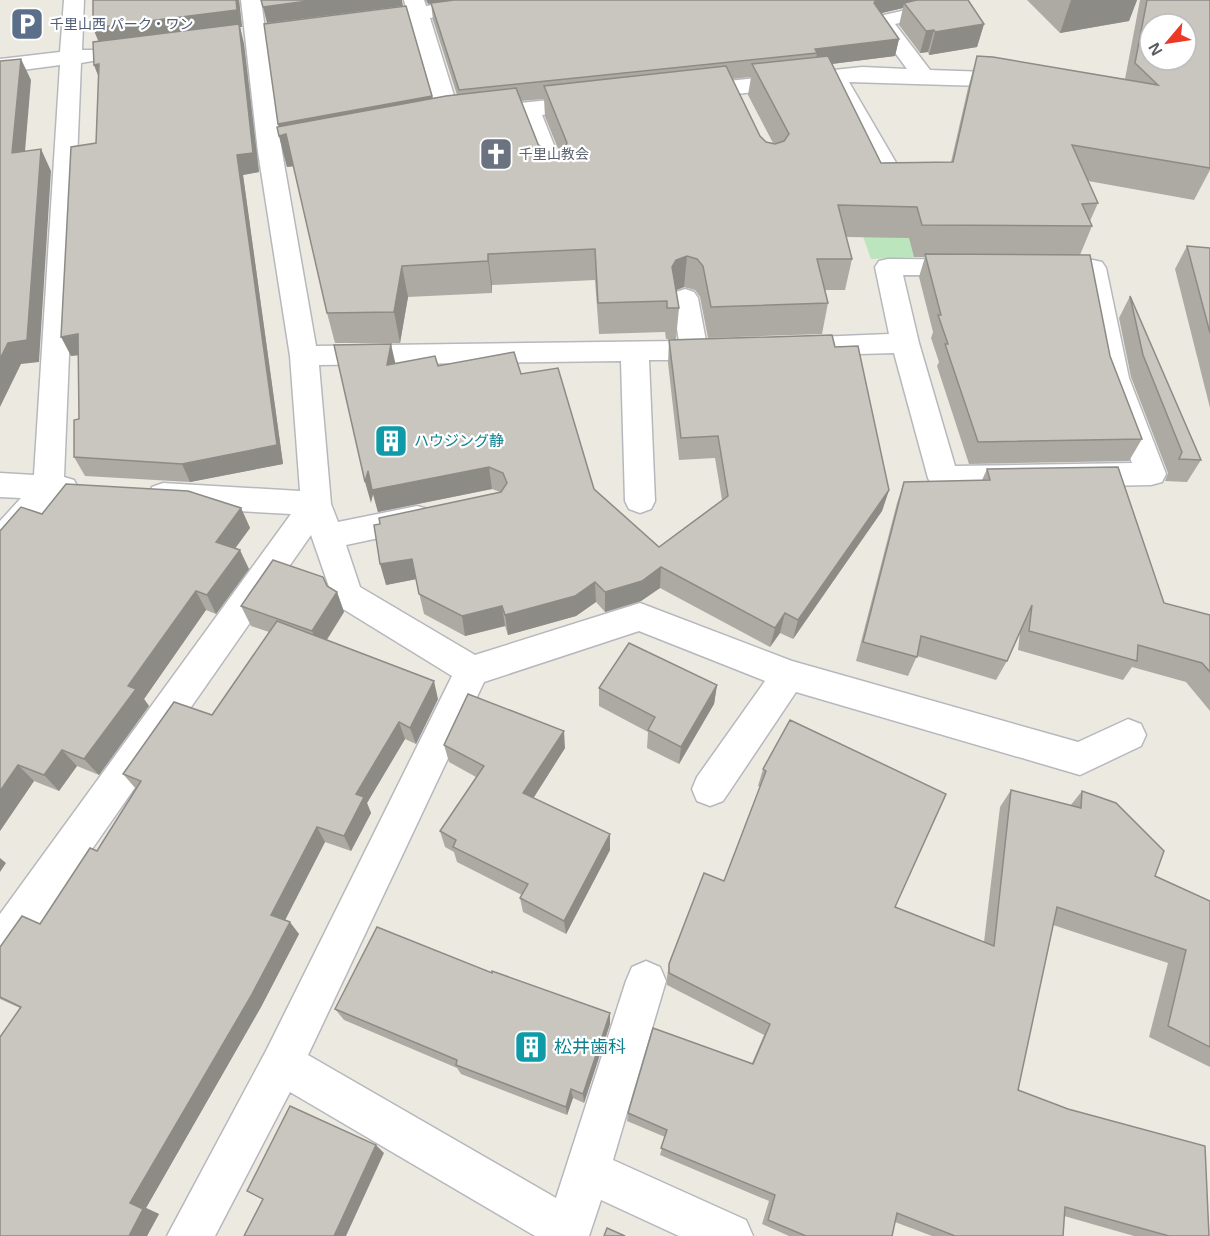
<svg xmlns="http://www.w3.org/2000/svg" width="1210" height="1236" font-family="Helvetica,'Noto Sans JP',sans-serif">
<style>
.green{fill:#bbe5bc}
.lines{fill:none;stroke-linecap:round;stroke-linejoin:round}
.minor-casing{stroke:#b6b8bd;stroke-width:3}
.minor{fill:#fff;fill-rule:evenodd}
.wall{fill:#adaaa4;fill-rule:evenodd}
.shaded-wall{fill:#8d8b86}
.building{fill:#c9c6bf;stroke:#8d8b86;stroke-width:1.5;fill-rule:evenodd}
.labels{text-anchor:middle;stroke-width:4.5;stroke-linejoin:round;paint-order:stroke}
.far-service-label{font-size:14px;fill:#4e5e75;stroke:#fff;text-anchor:start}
.far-worship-label{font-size:14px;fill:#5b616d;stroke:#fff;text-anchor:start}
.culture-label{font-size:15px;fill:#0d838f;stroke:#fff;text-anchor:start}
.near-culture-label{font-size:18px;fill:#0d838f;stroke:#fff;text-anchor:start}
</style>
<rect width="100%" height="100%" fill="#eceae0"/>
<polygon class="green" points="895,197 917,257 871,259 850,200"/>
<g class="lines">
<defs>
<g id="minor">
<polygon points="64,0 84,0 82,50 98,50 101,55 98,60 81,63 64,477 74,480 78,488 74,496 55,499 11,551 0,554 0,521 21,498 0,497 0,473 34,475 60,65 0,73 0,59 60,52"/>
<polygon points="241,0 261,0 282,152 316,346 679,341 672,298 676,292 685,289 694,292 698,298 706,341 723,343 727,350 723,357 713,360 649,360 655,501 651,509 640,513 629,509 625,501 621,361 319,365 331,504 338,522 417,506 428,509 432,518 428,527 417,530 346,545 360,587 475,655 640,603 792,661 1078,742 1128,719 1141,724 1146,735 1141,746 1080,775 796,692 723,801 710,806 697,801 692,789 697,777 765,681 639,631 484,682 308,1055 556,1198 626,981 632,967 646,961 660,967 666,981 613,1160 746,1220 753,1236 679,1236 601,1200 589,1236 535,1236 290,1092 215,1236 167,1236 267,1049 452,676 335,604 311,535 14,961 0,967 0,914 291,514 163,507 152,503 148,495 152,487 163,483 300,491 290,356 258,152"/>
<polygon points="404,0 424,0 426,6 473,0 531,0 528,4 521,6 430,18 461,118 458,123 450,125 442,123 439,118 410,20 365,26 358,24 355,20 358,16 406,8"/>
<polygon points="924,0 950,0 958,7 955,11 895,24 930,70 1016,73 1024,75 1027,80 1024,85 1016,87 849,82 898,166 894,171 886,173 878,171 828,84 690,99 682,97 679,92 682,87 690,85 862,67 907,69 872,21 875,17 928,5"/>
<polygon points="588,96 596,98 599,103 596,108 542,115 566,175 562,180 554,182 546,180 542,175 520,117 481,121 473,119 470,114 473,109 481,107"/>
<path d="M888,259L1093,260L1102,262L1106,268L1129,378L1166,474L1162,482L1151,485L943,489L932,486L928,478L894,353L792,356L782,354L778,347L782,340L792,338L889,334L875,267L879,261ZM903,275L1082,276L1101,378L1132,463L955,466L919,343Z"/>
</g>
</defs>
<use href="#minor" class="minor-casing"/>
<use href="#minor" class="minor"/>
</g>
<g class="wall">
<polygon points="93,0 239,0 242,27 240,27 244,44 259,172 243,175 283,464 190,482 85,476 74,457 79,419 79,355 71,356 96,143 99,78 94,65 99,42 93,28"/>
<path d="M425,0H968L984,24L977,47L929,55L928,52L920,53L899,25L903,8L881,13L899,39L895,56L832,64L881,163L951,162L968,88L977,56L1125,79L1140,0H1210V170L1194,200L1088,181L1098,203L1090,221L1092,226L1080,255L1110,356L1142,439L1129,461L969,464L937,366L939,362L931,338L933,332L919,277L925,257H914L909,238L846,237L852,259L845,290H825L828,303L822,334L708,338L700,297L695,290L684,287L676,290L679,308L676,339H666L665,332L599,334L595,280L492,285V293L408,297L400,343H335L327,313L294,166L287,167L279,136V127L278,124L432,96V98L457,95L433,20L431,3L428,4ZM751,77L748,95L773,143L766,142L760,136L732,79ZM544,99L545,117L559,151L553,153L544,151L538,144L521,101Z"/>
<polygon points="1027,0 1137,0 1129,21 1060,33"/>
<polygon points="1187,246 1210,248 1210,408 1175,269"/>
<polygon points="1130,296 1201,460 1187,482 1165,481 1168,473 1131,377 1119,318"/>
<polygon points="669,340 835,347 889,490 882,511 793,639 780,633 770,647 660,588 641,601 605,612 596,602 576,616 508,635 505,626 465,636 424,614 416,579 386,585 500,492 492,489 378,512 373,494 371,503 395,364 438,366 521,374 594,489 659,547 722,500 715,458 679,460 668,363"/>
<polygon points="987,469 1164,603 1210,615 1210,711 1186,682 1132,667 1123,680 1018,650 1020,632 1007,661 996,680 917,656 908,676 856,661 897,503 904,482 982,480"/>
<polygon points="241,508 250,528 235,548 249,569 216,614 206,610 144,699 149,706 99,775 77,766 59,791 34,781 0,831 42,514"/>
<polygon points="327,586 337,592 344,612 327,640 438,699 416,744 405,739 367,803 371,813 351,851 325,842 285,920 299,934 261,1007 146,1208 159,1214 147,1236 20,1008 0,999 0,947 40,924 97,851 136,789 123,774 212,715 269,632 251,626 241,606"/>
<polygon points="717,685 714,704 679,764 647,748 648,732 599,706 599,688"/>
<polygon points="790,720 895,907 984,942 1000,807 1011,790 1070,806 1082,791 1155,876 1210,901 1210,1067 1149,1037 1168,963 1053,925 1018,1090 1209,1236 1134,1236 1064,1216 1063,1236 932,1236 895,1222 892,1236 789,1236 762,1224 769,1201 660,1155 665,1137 627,1121 628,1113 752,1063 764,1035 667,985 667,977 669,964 724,881 760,787 758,786 763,769"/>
<polygon points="444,745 565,748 533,798 610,834 610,850 566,934 523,912 520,898 522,895 457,862 454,852 445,847 440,831 476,777 449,762"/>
<polygon points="492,973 610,1013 610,1024 584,1103 573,1098 567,1115 461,1074 457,1068 344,1020 335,1009"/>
</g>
<g class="shaded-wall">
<polygon points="236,0 239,0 242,27 240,27 244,44 259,172 243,175 283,464 190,482 182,464 100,45 93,28"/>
<polygon points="315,0 402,0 403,6 267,23 263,7"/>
<polygon points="427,0 455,0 428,4"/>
<polygon points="876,0 925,0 904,3 903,8 874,15 874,3"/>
<polygon points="1071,0 1137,0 1129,21 1060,33"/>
<polygon points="984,24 977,47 929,55 935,32"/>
<polygon points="934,30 928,52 920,53 926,31"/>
<polygon points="899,39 895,56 815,66 817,53 815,49"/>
<polygon points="21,59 31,80 23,175 12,153"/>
<polygon points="99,64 102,85 94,65"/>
<polygon points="432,96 434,112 295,166 287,167 279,136 282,135 278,124"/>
<polygon points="41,149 51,171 39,362 21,364 0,407 0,359"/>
<polygon points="488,254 492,285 492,293 488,261"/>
<polygon points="687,256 684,287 674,291 672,267 676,260"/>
<polygon points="402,266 408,297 400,343 394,312"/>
<polygon points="78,334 88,354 71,356 61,337"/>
<polygon points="391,344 396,366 387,365"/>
<polygon points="489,467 492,489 378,512 373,494 371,503 365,482 368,471"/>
<polygon points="889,490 882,511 793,639 798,620"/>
<polygon points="241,508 250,528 226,561 216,542"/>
<polygon points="240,550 249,569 216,614 207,595"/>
<polygon points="412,559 417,579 386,585 380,564"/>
<polygon points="661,567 660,588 641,601 605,612 605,592"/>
<polygon points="595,582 596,602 576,616 508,635 505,615"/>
<polygon points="196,591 206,610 144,699 149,706 99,775 84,759 128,686"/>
<polygon points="337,592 344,612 320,650 312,631"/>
<polygon points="502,606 505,626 465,636 462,616"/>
<polygon points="785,613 780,633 770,647 775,628"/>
<polygon points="434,681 438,699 416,744 410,728"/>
<polygon points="717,685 714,704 679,764 681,747"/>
<polygon points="399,722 405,739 367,803 371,813 351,851 344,836 356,794"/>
<polygon points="564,731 565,748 526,810 523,793"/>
<polygon points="62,750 77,766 59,791 44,775"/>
<polygon points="18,765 34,781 0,831 0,791"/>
<polygon points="317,827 325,842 281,928 271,915"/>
<polygon points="610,834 610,850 566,934 564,921"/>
<polygon points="0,858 6,863 0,872"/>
<polygon points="290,922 299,934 261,1007 146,1208 159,1214 147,1236 129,1236 130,1203"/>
<polygon points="610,1013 610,1024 584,1103 583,1094"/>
<polygon points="571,1089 573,1098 567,1115 566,1107"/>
<polygon points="376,1145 384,1153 346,1236 334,1236"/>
</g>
<g class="building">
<polygon points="93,0 236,0 237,10 93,28"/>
<polygon points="261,0 315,0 263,7"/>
<polygon points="454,0 876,0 874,3 899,39 815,49 817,53 459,90 431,3"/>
<polygon points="917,0 968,0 984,24 935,32 934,30 926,31 904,3"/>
<path d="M1147,0H1210V168L1072,145L1098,203L1082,204L1092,226L922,225L917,207L838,205L852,259H817L828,303L711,307L703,266L697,259L687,256L676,260L672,267L679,308H667V301L598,303L595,249L488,254V261L402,266L394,312L327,313L286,134L279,136L277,127L446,96L516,88L538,144L544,151L553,153L563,150L567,143L544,86L726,66L760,136L766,142L775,144L784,141L789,134L752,64L828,56L881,163L953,162L977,56L993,57L1158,85L1135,63ZM1150,24H1186V60H1150Z"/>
<polygon points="406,6 432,96 278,124 264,24"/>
<polygon points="239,24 253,153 237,155 277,445 182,464 74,457 74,420 79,419 78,334 61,337 71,147 96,143 99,64 94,65 93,42"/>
<polygon points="21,59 12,153 41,149 27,340 8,343 0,359 0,61"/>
<polygon points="1187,246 1210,248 1210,333"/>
<polygon points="925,254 1090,255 1110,356 1142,439 978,442 945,344 948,344 938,315 941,315"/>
<polygon points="1130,296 1201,460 1179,459 1182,452 1143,355"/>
<polygon points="832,335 835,347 858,346 889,490 798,620 785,613 775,628 661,567 642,581 605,592 595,582 575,596 505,615 502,606 462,616 419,594 412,559 380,564 374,525 380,524 379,518 501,492 507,483 503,473 489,467 372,490 368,471 365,482 334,345 391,344 387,365 435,356 438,366 514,352 521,374 558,368 594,489 659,547 728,496 718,436 681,438 669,340"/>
<polygon points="1118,467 1164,603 1210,615 1210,672 1202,663 1138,645 1137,661 1029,631 1032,605 1007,661 921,636 917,657 863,642 904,482 990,480 987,469"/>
<polygon points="66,484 188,491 241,508 216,542 240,550 207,595 196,591 128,686 136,689 84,759 62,750 44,775 18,765 0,791 0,531 21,507 42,514"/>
<polygon points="273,560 323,577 327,586 337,592 312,631 241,606"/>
<polygon points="277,621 434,681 410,728 399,722 356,794 364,797 344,836 317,827 271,915 290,922 251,996 130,1203 143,1209 129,1236 0,1236 0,1037 21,1007 0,997 0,947 22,916 40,924 90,848 97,851 141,781 123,774 174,702 212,715"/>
<polygon points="629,643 717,685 681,747 648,730 655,717 599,688"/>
<polygon points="468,694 564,731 523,793 610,834 564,921 520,898 528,884 453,847 456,840 440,831 484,766 444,745"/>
<polygon points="790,720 946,794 895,907 994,946 1011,790 1081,808 1082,791 1116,803 1164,851 1155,876 1210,901 1210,1047 1168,1026 1186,950 1057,907 1018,1090 1068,1109 1205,1146 1209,1236 1169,1236 1065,1207 1063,1236 955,1236 897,1213 892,1236 806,1236 768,1220 775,1195 661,1148 667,1130 628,1113 653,1028 753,1064 770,1024 669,973 669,964 704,873 724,881 766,771 763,769"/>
<polygon points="377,927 492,973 492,971 610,1013 583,1094 571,1089 566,1107 456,1065 457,1060 335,1009"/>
<polygon points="290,1106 376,1145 334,1236 244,1236 263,1199 247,1191"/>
<polygon points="607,1228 625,1236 604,1236"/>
</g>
<defs>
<symbol id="parking-square" viewBox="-11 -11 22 22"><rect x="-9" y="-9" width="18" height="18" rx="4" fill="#5c6f8a" stroke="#fff"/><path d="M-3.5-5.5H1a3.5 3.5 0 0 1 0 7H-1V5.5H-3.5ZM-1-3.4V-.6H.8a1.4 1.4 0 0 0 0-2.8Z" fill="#fff"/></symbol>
<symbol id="church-square" viewBox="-11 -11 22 22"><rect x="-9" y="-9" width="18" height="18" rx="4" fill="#6b7280" stroke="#fff"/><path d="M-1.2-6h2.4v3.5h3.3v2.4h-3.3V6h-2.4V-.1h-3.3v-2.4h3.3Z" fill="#fff"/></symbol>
<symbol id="building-square" viewBox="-11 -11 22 22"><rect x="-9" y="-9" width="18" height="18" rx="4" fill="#0f9aa8" stroke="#fff"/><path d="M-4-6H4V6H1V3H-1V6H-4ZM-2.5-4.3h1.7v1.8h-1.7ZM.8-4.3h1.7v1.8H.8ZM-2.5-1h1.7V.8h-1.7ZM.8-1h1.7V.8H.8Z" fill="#fff"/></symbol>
</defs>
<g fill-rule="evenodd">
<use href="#parking-square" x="8" y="5" width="38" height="38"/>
<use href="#church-square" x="477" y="135" width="38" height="38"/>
<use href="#building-square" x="372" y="422" width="38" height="38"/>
<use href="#building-square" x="512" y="1028" width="38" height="38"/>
</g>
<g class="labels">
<g class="far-service-label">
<text x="50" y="29">千里山西 パーク・ワン</text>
</g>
<g class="far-worship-label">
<text x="519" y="159">千里山教会</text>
</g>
<g class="culture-label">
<text x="414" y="446">ハウジング静</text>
</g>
<g class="near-culture-label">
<text x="554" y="1053">松井歯科</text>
</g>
</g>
<g transform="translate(1168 42) rotate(241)"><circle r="28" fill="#ffffff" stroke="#bdbec0" stroke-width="1.5"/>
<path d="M0-4.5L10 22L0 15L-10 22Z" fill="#ec3826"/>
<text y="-9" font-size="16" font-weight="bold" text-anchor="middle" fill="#595c61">N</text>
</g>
</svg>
